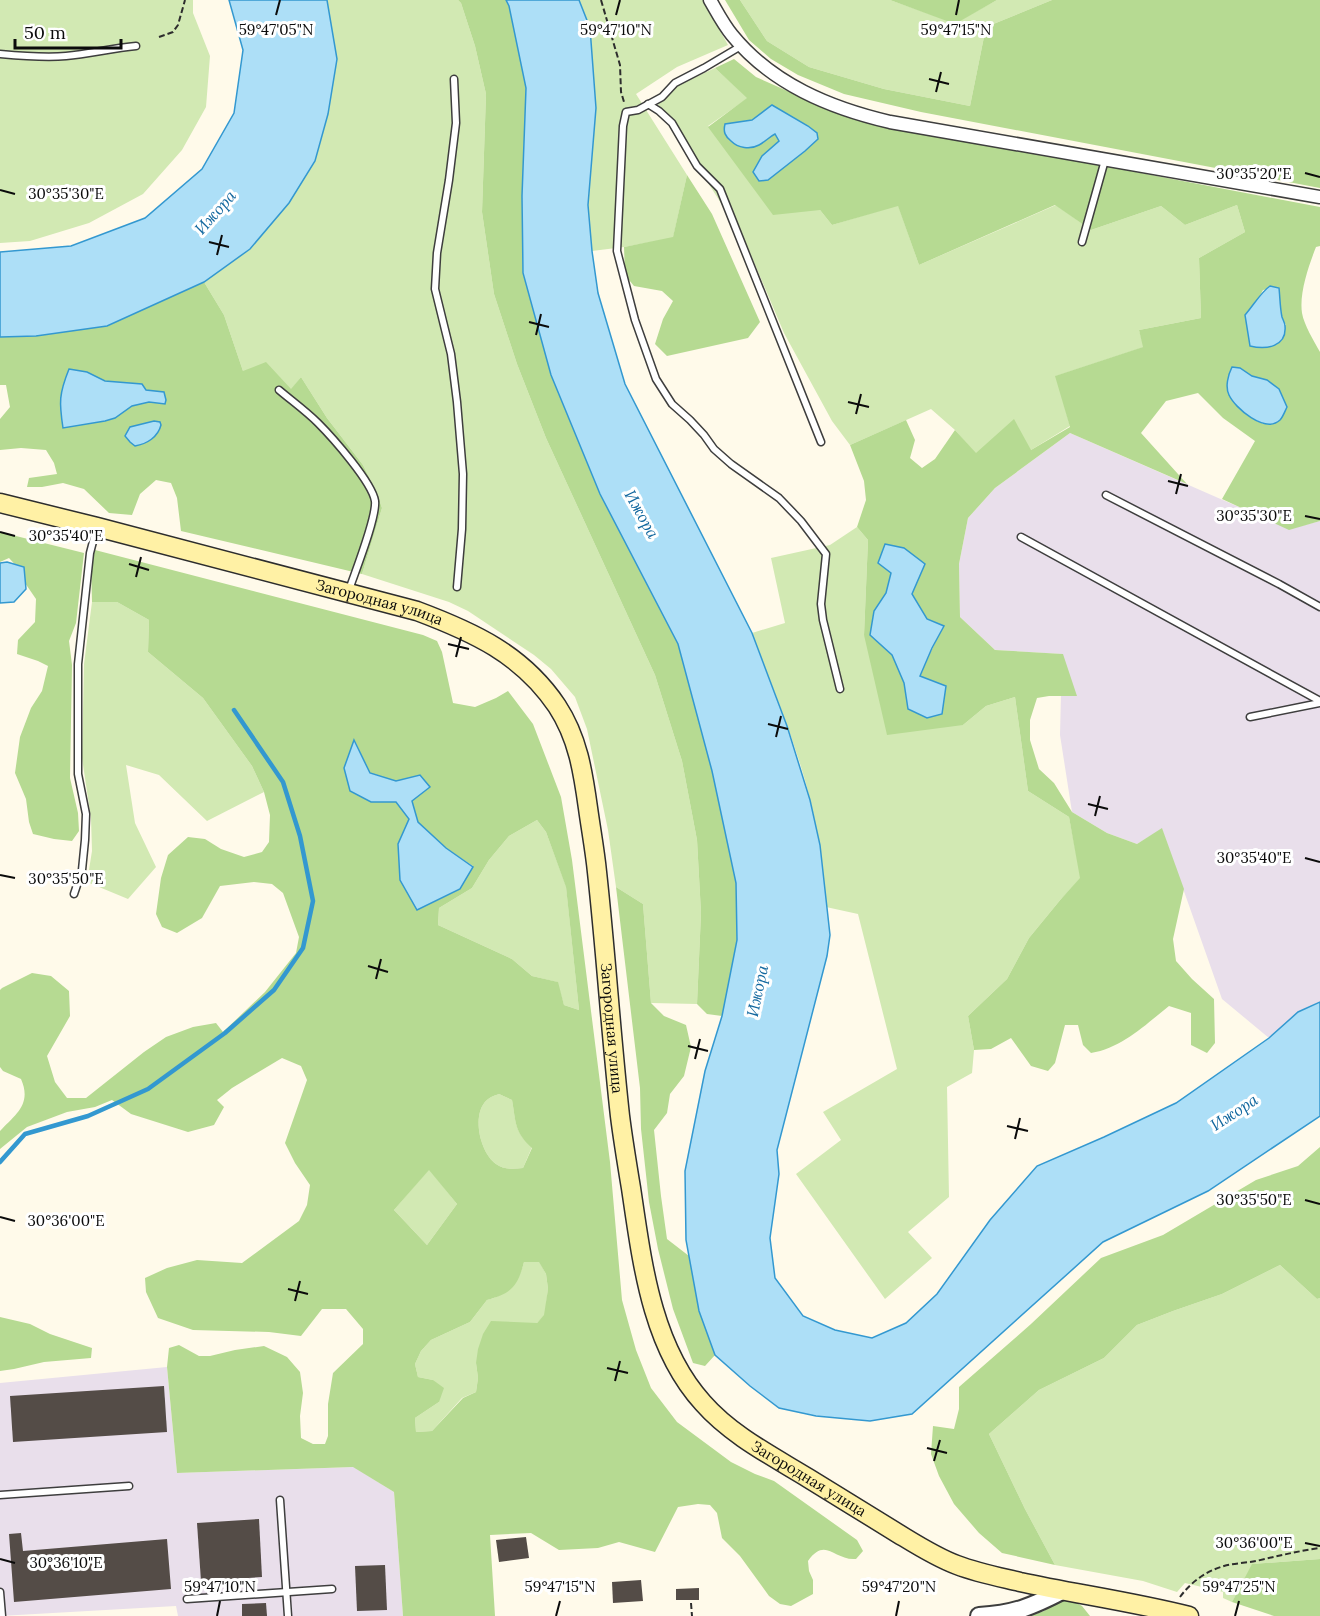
<svg xmlns="http://www.w3.org/2000/svg" width="1320" height="1616" font-family="Lora,serif">
<style>
.industrial{fill:#e9dfeb}
.green{fill:#d2e9b3}
.forest{fill:#b6da92;fill-rule:evenodd}
.water{fill:#addff7;stroke:#3398d0;stroke-width:1.5}
.lines{fill:none;stroke-linecap:round;stroke-linejoin:round}
.stream{stroke:#3398d0;stroke-width:4.5}
.building{fill:#544c47}
.service-casing{stroke:#3e3e3e;stroke-width:9}
.minor-casing{stroke:#3e3e3e;stroke-width:15}
.tertiary-casing{stroke:#3e3e3e;stroke-width:20}
.secondary-casing{stroke:#2d2d2d;stroke-width:21}
.path{stroke:#2d2d2d;stroke-width:2;stroke-dasharray:6 3;stroke-linecap:butt}
.service{stroke:#fff;stroke-width:6}
.minor{stroke:#fff;stroke-width:12}
.tertiary{stroke:#fff;stroke-width:16}
.secondary{stroke:#fff1a5;stroke-width:18}
.ticks{fill:none;stroke:#0b0b0b;stroke-width:2}
.labels{text-anchor:middle;stroke-width:6;stroke-linejoin:round;paint-order:stroke}
.street-label{font-size:15px;fill:#0b0b0b;stroke:#fff}
.water-label{font-size:16px;font-style:italic;fill:#13689f;stroke:#fff}
.ticks-label{font-size:15px;text-anchor:middle;fill:#0b0b0b;stroke:#fff;stroke-width:6;stroke-linejoin:round;paint-order:stroke}
</style>
<rect width="100%" height="100%" fill="#fffaea"/>
<g class="industrial">
<polygon points="1070,433 1289,529 1320,521 1320,1002 1298,1012 1269,1038 1222,999 1162,829 1137,844 1107,833 1072,812 1060,735 1062,654 995,650 960,617 959,564 968,518 995,488"/>
<polygon points="167,1367 177,1473 354,1467 394,1492 403,1616 178,1616 176,1606 0,1616 0,1383"/>
</g>
<g class="green">
<polygon points="0,0 193,0 193,13 210,56 206,107 182,150 143,194 89,223 30,241 0,243"/>
<polygon points="327,0 458,0 461,3 475,46 486,94 482,212 494,294 517,364 546,438 655,675 682,761 697,840 701,913 697,1004 651,1003 643,904 616,887 608,830 587,729 575,697 551,669 534,655 468,611 449,602 362,574 382,508 377,493 363,465 327,418 301,377 291,390 243,371 224,315 204,282 250,249 289,203 328,5"/>
<polygon points="579,0 703,0 728,45 677,67 636,94 687,175 673,238 624,247 592,251 588,205 596,108 590,28"/>
<polygon points="740,0 890,0 955,23 997,0 1052,0 986,27 970,106 884,89 809,67 767,41"/>
<polygon points="715,68 748,98 708,126 820,210 832,225 898,205 919,265 1056,205 1091,230 1161,206 1185,225 1237,205 1245,232 1199,258 1201,318 1139,330 1144,347 1056,376 1070,426 1031,450 976,454 955,430 931,409 850,445 832,421 784,333 745,241 656,101 681,84"/>
<path d="M857,527L868,540L864,635L963,725L986,706L1015,697L1028,791L1069,817L1081,878L1061,899L1029,938L1007,979L968,1016L974,1050L972,1073L947,1087L949,1197L908,1232L932,1258L885,1299L796,1174L841,1140L823,1112L897,1069L858,914L826,907C823,872 819,837 811,803C797,745 773,689 752,633L785,623L771,558L830,545Z"/>
<polygon points="92,602 117,602 149,620 148,652 203,698 252,766 264,792 207,821 159,775 126,765 135,823 156,867 128,899 87,882 92,851 91,818 82,758 84,664"/>
<polygon points="537,820 546,832 566,886 579,1010 564,1005 557,982 532,976 512,959 438,925 439,908 472,888 489,860 509,836"/>
<path d="M499,1094L512,1100C516,1121 514,1132 532,1147L523,1168C513,1169 504,1170 496,1164C480,1153 471,1114 487,1100C490,1097 496,1095 499,1094Z"/>
<polygon points="429,1169 457,1204 427,1245 394,1210"/>
<path d="M539,1261L546,1274L548,1289L545,1315L537,1323L476,1363L478,1378L476,1392L462,1398L432,1431L416,1432L415,1418L439,1402L433,1380L418,1377L415,1364L421,1351L431,1340L470,1322L487,1300C507,1295 519,1282 524,1262Z"/>
<polygon points="1280,1265 1317,1299 1320,1298 1320,1559 1253,1564 1232,1602 1223,1598 1223,1592 1185,1583 1177,1592 1143,1581 1055,1565 1025,1509 989,1434 1039,1390 1104,1358 1137,1325 1173,1311 1222,1294"/>
</g>
<g class="forest">
<polygon points="458,0 506,0 509,6 526,88 522,196 523,273 551,375 600,494 678,644 712,771 736,883 737,940 722,1016 707,1014 697,1004 701,913 697,840 682,761 655,675 546,438 517,364 494,294 482,212 486,94 475,46 461,3"/>
<polygon points="725,0 740,0 767,41 809,67 884,89 970,106 986,27 1052,0 1320,0 1320,188 921,112 844,94 798,75 771,59 749,40"/>
<polygon points="890,0 997,0 955,24"/>
<path d="M734,59L756,77L835,112L899,127L1320,207V246L1316,247C1309,265 1299,293 1302,313C1304,325 1314,341 1320,352V521L1289,530L1222,499L1255,441L1223,418L1198,393L1166,401L1141,433L1187,484L1070,433L995,488L968,518L959,564L960,617L995,650L1063,654L1077,696H1049L1037,698L1030,720V740L1039,769L1054,783L1072,812L1107,833L1137,844L1162,828L1184,889L1173,939L1176,961L1192,979L1214,999L1215,1043L1207,1053L1191,1045V1013L1169,1006C1145,1025 1122,1048 1091,1053L1083,1045L1078,1025H1065L1055,1063L1048,1071L1031,1066L1011,1038L991,1049L974,1050L968,1016L1007,979L1029,938L1061,899L1080,878L1069,817L1028,791L1015,697L986,706L963,725L887,735L864,635L868,540L857,527L866,500L864,481L850,445L906,420L915,440L910,458L922,468L935,459L955,430L976,453L1014,419L1031,450L1070,427L1055,376L1143,347L1139,330L1201,318L1199,258L1245,232L1237,205L1185,225L1161,206L1091,230L1055,205L919,265L898,206L832,225L820,210L773,215L708,127L747,98L715,68ZM772,106L808,126L817,133V139L805,151L768,180L762,156L779,141L775,133L759,145L725,124L752,120ZM1278,287L1282,318L1286,325L1246,315L1256,303L1263,290ZM1240,368L1252,376L1267,380L1279,389L1287,407C1285,411 1282,417 1279,420C1263,435 1239,407 1229,396ZM891,573L912,594L927,619L944,626C929,653 918,680 909,709L904,683L892,655L870,635L874,611L886,593Z"/>
<polygon points="687,175 712,214 760,322 748,338 667,356 655,344 663,319 673,301 662,291 634,286 625,275 624,247 673,237"/>
<path d="M204,282L224,315L243,371L266,362L291,389L301,377L327,418L363,465L377,493L382,508L362,574L181,531L177,498L171,483L156,480L140,494L132,515L109,513L84,489L63,483L42,487H27L29,478L57,474L54,463L46,450L21,448L0,450V419L10,407L6,385H0V337L36,336L107,326ZM87,372L105,381L142,384L145,390L149,391L165,404L149,402L132,406L115,418L105,421L63,427Z"/>
<polygon points="0,532 84,553 76,623 69,641 72,665 70,778 78,813 79,831 72,841 54,839 33,834 29,822 26,799 15,773 20,737 31,708 42,691 48,666 38,661 17,654 18,640 35,622 36,599 25,583 21,571 9,558 0,562"/>
<path d="M95,550L423,635L437,641L442,652L453,703L475,707L496,698L508,691L533,724L561,797L572,860L610,1162L622,1300L636,1350L651,1388L677,1422L731,1462L755,1474L774,1481L857,1540L863,1551L856,1559C834,1561 826,1536 808,1561L809,1571L813,1580V1594L791,1606L780,1604L769,1596L740,1556L722,1538L717,1513L710,1505L698,1504L678,1507L655,1552L619,1542L598,1548L559,1550L531,1533L490,1535L495,1616H403L394,1492L353,1467L177,1473L167,1367L169,1348L179,1345L199,1356H210L235,1350L264,1346L287,1357L300,1372L303,1393L300,1416L301,1438L313,1444H325L328,1436V1404L333,1373L363,1344V1329L346,1309H322L301,1336L269,1332L193,1330L158,1318L146,1292L145,1278L167,1268L197,1260L242,1263L299,1221L307,1205L310,1185L295,1163L285,1143L307,1080L301,1066L282,1058L232,1088L217,1100L224,1107L214,1125L188,1132L131,1114L112,1100L95,1107L67,1112L27,1127L0,1149V1131C16,1114 32,1104 21,1079L3,1071L0,1067V990L2,988L32,973L51,976L69,991L70,1016L47,1056L55,1082L67,1098H86L144,1052L166,1037L193,1027L216,1023L223,1032L265,992L296,953L299,937L283,893L272,884L254,882L220,886L202,918L177,933L162,927L156,914L161,878L168,855L188,837L205,839L221,849L244,857L262,852L269,842L270,815L264,792L252,766L203,698L148,652L149,620L117,602H92L91,564ZM355,741L370,773L396,781L420,775L430,787L412,801L418,822L446,848L473,866L460,889L417,910L398,844L409,819L396,802H371ZM537,820L546,832L566,887L579,1010L564,1005L558,982L532,976L512,959L438,925L439,908L472,888L489,860L509,836ZM499,1094L512,1100C516,1122 514,1132 532,1148L523,1168C513,1169 504,1170 496,1164C480,1153 471,1114 487,1100C490,1097 496,1095 499,1094ZM429,1170L457,1204L427,1245L394,1210ZM524,1262H539L546,1274L548,1289L544,1315L537,1323L491,1321L483,1334L478,1349L476,1363L478,1378L476,1392L463,1398L432,1431L416,1432L415,1418L439,1402L444,1388L433,1380L418,1377L415,1364L421,1351L431,1340L470,1322L487,1300C511,1294 518,1286 524,1262Z"/>
<polygon points="616,887 643,904 651,1003 664,1016 686,1025 691,1047 684,1076 670,1094 667,1113 654,1130 661,1196 667,1239 689,1256 699,1311 715,1355 705,1366 693,1363 673,1309 658,1249 649,1202 641,1129 640,1088"/>
<polygon points="1320,1147 1320,1298 1317,1299 1280,1265 1222,1294 1173,1311 1137,1325 1104,1358 1039,1390 989,1434 1025,1509 1055,1565 1002,1553 979,1533 954,1504 939,1476 931,1454 933,1426 954,1429 959,1409 959,1387 1031,1324 1101,1258 1163,1235 1256,1180 1298,1166"/>
<polygon points="0,1317 30,1324 50,1334 92,1348 91,1358 44,1362 14,1369 0,1371"/>
<polygon points="1320,1559 1320,1616 1274,1616 1232,1602 1252,1564"/>
<polygon points="1069,1599 1082,1606 1090,1616 1030,1616 1044,1611 1055,1602"/>
</g>
<g class="water">
<polygon points="229,0 327,0 337,59 328,114 315,161 289,203 250,249 204,282 107,326 36,336 0,337 0,252 71,246 145,218 202,169 234,113 243,50"/>
<polygon points="506,0 579,0 590,28 596,108 588,205 592,251 598,293 625,384 752,633 787,726 810,800 820,845 830,935 827,956 777,1150 779,1174 770,1238 775,1278 803,1316 835,1330 872,1338 906,1323 937,1294 990,1220 1037,1166 1104,1137 1176,1103 1269,1038 1298,1012 1320,1002 1320,1116 1208,1191 1103,1242 912,1414 870,1421 816,1416 779,1408 750,1386 715,1355 699,1311 686,1240 685,1171 705,1071 722,1016 737,940 736,883 712,771 678,644 600,494 551,375 523,273 522,196 526,88 509,6"/>
<path d="M772,105L808,126L817,133L818,139L805,151L768,180L759,181L753,172L762,156L779,141L775,134C769,137 765,142 759,145C750,150 738,148 731,141C725,136 723,132 725,124L752,120Z"/>
<path d="M1270,286L1279,288C1280,297 1280,308 1282,317C1283,320 1285,323 1285,326C1287,347 1266,350 1250,346L1245,315C1253,306 1261,292 1270,286Z"/>
<path d="M1232,367L1240,368L1252,376L1267,380L1279,389L1287,407C1285,411 1283,417 1280,420C1265,434 1235,408 1229,395C1225,387 1228,375 1232,367Z"/>
<path d="M69,369L87,372L105,381L142,384L146,390L164,392L166,400L165,404L149,402L132,406L115,418L105,421L63,428C59,402 59,394 69,369Z"/>
<path d="M154,421L160,422L161,425C158,437 147,444 135,446L130,442L125,436L130,427Z"/>
<polygon points="885,544 904,548 925,564 912,594 927,619 944,626 932,648 920,676 946,686 942,714 927,718 908,709 904,683 892,655 870,635 874,611 886,593 891,573 878,563"/>
<polygon points="7,562 24,567 26,589 14,602 0,603 0,563"/>
<polygon points="354,740 370,773 396,781 420,775 430,787 412,801 418,822 446,848 473,867 460,889 417,910 400,880 398,844 409,819 396,802 371,802 350,791 344,768"/>
</g>
<g class="lines">
<polyline class="stream" points="0,1162 25,1134 88,1116 148,1089 225,1033 274,990 303,948 313,901 300,836 283,782 234,710"/>
</g>
<g class="building">
<polygon points="164,1386 167,1432 13,1442 10,1396"/>
<polygon points="259,1519 262,1577 201,1581 197,1523"/>
<polygon points="21,1533 23,1551 167,1539 171,1589 14,1602 9,1534"/>
<polygon points="526,1537 529,1558 499,1562 496,1540"/>
<polygon points="385,1565 387,1610 357,1611 355,1566"/>
<polygon points="641,1580 643,1601 613,1603 612,1582"/>
<polygon points="699,1588 699,1600 676,1600 676,1589"/>
<polygon points="266,1603 267,1616 242,1616 242,1604"/>
</g>
<g class="lines">
<defs>
<g id="service">
<polyline points="741,46 704,68 675,83 662,97 638,110 626,112 623,126 617,251 635,320 656,379 672,404 690,420 704,435 714,449 731,464 779,498 801,521 826,554 821,604 823,620 840,689"/>
<path d="M0,54C22,56 44,58 66,56C90,54 112,48 136,46"/>
<polyline points="454,79 456,123 449,180 437,253 435,289 451,354 457,402 463,474 462,529 457,587"/>
<polyline points="648,104 659,111 672,123 697,166 720,189 821,442"/>
<polyline points="1082,242 1105,160"/>
<path d="M279,390C292,401 306,411 318,423C332,437 372,482 375,501C377,517 355,572 349,590"/>
<polyline points="1106,495 1279,584 1320,607"/>
<polyline points="1021,537 1320,701"/>
<polyline points="1250,717 1320,703"/>
<polyline points="74,894 82,870 85,840 86,814 78,774 78,664 90,553 96,530"/>
<polyline points="0,1495 129,1486"/>
<polyline points="280,1500 288,1616"/>
<polyline points="0,1592 2,1616"/>
<polyline points="187,1599 332,1589"/>
</g>
<path id="minor" d="M710,0C717,12 723,24 732,35C772,84 830,108 890,122L1320,197"/>
<path id="tertiary" d="M979,1616C1014,1614 1031,1607 1062,1591"/>
<g id="secondary">
<path id="s1" d="M0,503L97,527L417,611C473,632 522,654 557,706C578,738 583,772 588,808C591,830 595,851 597,872C606,954 611,1035 620,1116C623,1140 627,1164 631,1188C642,1261 651,1346 703,1403C731,1435 772,1456 808,1478C837,1496 865,1513 894,1531C914,1543 935,1557 957,1565C978,1573 999,1577 1020,1582C1076,1594 1134,1602 1189,1616"/>
</g>
</defs>
<use href="#service" class="service-casing"/>
<use href="#minor" class="minor-casing"/>
<use href="#tertiary" class="tertiary-casing"/>
<use href="#secondary" class="secondary-casing"/>
<g class="path">
<polyline points="601,0 620,65 621,92 624,102"/>
<polyline points="159,37 173,32 178,25 185,0"/>
<path d="M1180,1597C1191,1582 1206,1571 1224,1566C1235,1563 1246,1563 1256,1561C1278,1556 1298,1551 1320,1548"/>
<polyline points="691,1603 692,1616"/>
</g>
<use href="#service" class="service"/>
<use href="#minor" class="minor"/>
<use href="#tertiary" class="tertiary"/>
<use href="#secondary" class="secondary"/>
</g>
<path class="ticks" d="M276,15L280,0M616,15L620,0M956,15L959,0M929,79L949,84M936,92L941,72M1305,173L1320,177M0,190L15,194M209,242L229,247M217,255L222,235M529,322L549,327M536,335L541,314M848,402L869,407M856,414L861,394M1168,481L1188,486M1176,494L1181,474M1305,516L1320,519M0,532L15,536M129,564L149,570M136,577L141,557M448,644L469,649M456,657L461,637M768,724L788,729M776,737L781,716M1088,804L1108,809M1095,816L1100,796M1305,858L1320,862M0,875L15,878M368,966L388,972M376,979L381,959M688,1046L708,1051M695,1059L700,1039M1007,1126L1028,1131M1015,1139L1020,1118M1305,1200L1320,1204M0,1217L15,1221M288,1289L308,1294M295,1301L300,1281M607,1368L628,1373M615,1381L620,1361M927,1448L947,1453M934,1461L940,1440M1305,1543L1320,1546M0,1559L15,1563M217,1616L220,1601M556,1616L560,1601M896,1616L899,1601M1235,1616L1239,1601"/>
<g class="labels">
<g class="street-label">
<text dy="5" stroke="none"><textPath href="#s1" startOffset="392">Загородная улица</textPath></text>
<text dy="5" stroke="none"><textPath href="#s1" startOffset="932">Загородная улица</textPath></text>
<text dy="5" stroke="none"><textPath href="#s1" startOffset="1454">Загородная улица</textPath></text>
</g>
<g class="water-label">
<text transform="translate(215 212) rotate(-48)" y="6">Ижора</text>
<text transform="translate(642 514) rotate(61)" y="6">Ижора</text>
<text transform="translate(757 991) rotate(-78)" y="6">Ижора</text>
<text transform="translate(1234 1112) rotate(-33)" y="6">Ижора</text>
</g>
</g>
<g class="ticks-label">
<text x="276" y="35">59°47'05"N</text>
<text x="616" y="35">59°47'10"N</text>
<text x="956" y="35">59°47'15"N</text>
<text x="1254" y="179">30°35'20"E</text>
<text x="66" y="199">30°35'30"E</text>
<text x="1254" y="521">30°35'30"E</text>
<text x="66" y="541">30°35'40"E</text>
<text x="1254" y="863">30°35'40"E</text>
<text x="66" y="884">30°35'50"E</text>
<text x="1254" y="1205">30°35'50"E</text>
<text x="66" y="1226">30°36'00"E</text>
<text x="1254" y="1548">30°36'00"E</text>
<text x="66" y="1568">30°36'10"E</text>
<text x="220" y="1592">59°47'10"N</text>
<text x="560" y="1592">59°47'15"N</text>
<text x="899" y="1592">59°47'20"N</text>
<text x="1239" y="1592">59°47'25"N</text>
</g>
<path d="M15 39v9h106v-9" fill="none" stroke="#0b0b0b" stroke-width="3"/>
<text x="24" y="39" font-size="18" fill="#0b0b0b" stroke="#ffffff" stroke-width="4.5" paint-order="stroke">50 m</text>
</svg>
